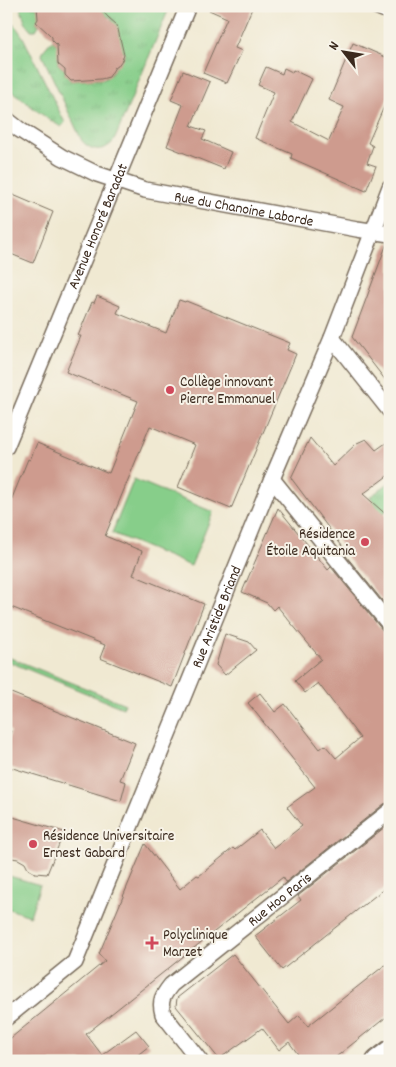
<svg xmlns="http://www.w3.org/2000/svg" width="396" height="1067" font-family="Dekko,sans-serif">
<style>
.grass{fill:url(#grass-tufts);stroke:#617c54}
.pitch{fill:#87ce8a;stroke:#617c54}
.building{fill:#ce9b8e}
.lines{fill:none;stroke-linecap:round;stroke-linejoin:round}
.minor-casing{stroke:#7a6d5d;stroke-width:18}
.secondary-casing{stroke:#7a6d5d;stroke-width:24}
.minor{stroke:#fff;stroke-width:15}
.secondary{stroke:#fff;stroke-width:21}
.poi-dot{fill:#d1495b;stroke:#f7f3e8;stroke-width:2}
.labels{text-anchor:middle;stroke-width:4;stroke-linejoin:round;paint-order:stroke}
.street-label{font-size:15px;fill:#3b2a1e;stroke:#f7f3e8}
.poi-label{font-size:15px;fill:#3b2a1e;stroke:#f7f3e8;text-anchor:start}
</style>
<defs>
<pattern id="grass-tufts" width="24" height="20" patternUnits="userSpaceOnUse" patternTransform="scale(1.25)"><rect width="24" height="20" fill="#87ce8a"/><path d="M3 7l-1-3M5 7V3M7 7l1-3M15 17l-1-3M17 17v-4M19 17l1-3" fill="none" stroke="#75b177"/></pattern>
</defs>
<rect width="100%" height="100%" fill="#f7f3e8"/>
<filter id="ink" filterUnits="userSpaceOnUse"><feTurbulence type="fractalNoise" baseFrequency=".02" numOctaves="2"/><feDisplacementMap in="SourceGraphic" scale="10" xChannelSelector="R" yChannelSelector="G"/><feConvolveMatrix kernelMatrix="1 2 1 2 8 2 1 2 1" color-interpolation-filters="sRGB"/></filter>
<filter id="wash" filterUnits="userSpaceOnUse"><feTurbulence type="fractalNoise" baseFrequency=".0096" numOctaves="4" result="noise"/><feDisplacementMap in="SourceGraphic" scale="20" xChannelSelector="R" yChannelSelector="G"/><feGaussianBlur stdDeviation="1.12" result="paint"/><feColorMatrix in="noise" values="0 0 0 0 0 0 0 0 0 0 0 0 0 0 0 0 0 1.4 0 .05"/><feComposite in="paint" operator="in"/></filter>
<g filter="url(#wash)">
<rect width="100%" height="100%" fill="#f0e9d2"/>
<g class="grass">
<polygon points="20,6 37,6 37,9 44,14 36,22 39,25 36,30 31,30 25,22"/>
<path d="M98,6H170L114,141C104,152 92,152 82,141L42,55L43,51L52,40L63,50L58,56V64L65,70V75L71,81L101,79L103,80C107,76 113,77 112,69L125,53L122,50L111,17H108Z"/>
<path d="M6,18L17,28L23,37L65,123L61,127C41,115 24,101 6,86Z"/>
<polygon points="390,482 390,512 388,510 382,514 370,497"/>
<polygon points="8,657 125,704 123,708 7,661"/>
</g>
<g class="pitch">
<polygon points="134,479 213,512 191,566 112,533"/>
<polygon points="6,875 40,885 30,916 6,908"/>
</g>
<g id="blocks">
<g class="building">
<polygon points="37,6 98,6 108,17 117,25 124,55 122,60 117,67 115,67 109,77 101,79 71,81 65,75 65,70 58,64 57,45 52,40 52,37 48,33 36,22 38,19"/>
<polygon points="200,6 253,6 235,48 242,51 227,83 203,73 227,18"/>
<polygon points="353,43 390,59 390,93 368,143 373,146 367,163 376,166 366,191 291,158 292,154 255,138 274,92 258,85 266,67 282,74 284,68 292,72 293,70 312,79 292,122 329,141 344,107 329,100"/>
<polygon points="183,71 210,82 191,126 206,131 202,139 231,152 224,169 167,146 183,105 171,100"/>
<polygon points="6,192 53,212 33,263 6,252"/>
<polygon points="387,243 390,243 390,386 352,337"/>
<polygon points="97,296 120,306 117,313 166,333 179,300 185,302 186,301 290,343 287,350 296,354 231,509 178,487 195,445 150,426 105,536 142,551 133,575 204,604 172,687 100,658 105,645 6,605 6,513 28,459 30,460 37,443 109,473 138,401 66,372 81,336 78,336 92,302 94,303"/>
<polygon points="310,438 333,466 357,443 366,439 376,450 390,440 390,474 363,494 390,518 390,610 346,556 348,554 291,478"/>
<polygon points="278,508 328,570 331,567 383,631 386,634 390,634 390,802 384,804 286,882 283,877 86,1034 102,1055 136,1030 149,1046 130,1061 6,1061 6,1042 105,961 99,954 145,844 180,889 197,875 199,876 233,848 235,850 260,830 274,848 302,826 287,807 315,787 248,703 260,693 275,712 285,704 320,749 325,745 336,758 360,738 318,683 305,693 295,681 321,659 277,606 273,610 267,603 242,592"/>
<polygon points="225,634 249,642 256,650 225,675 216,665"/>
<polygon points="6,691 135,743 120,780 126,782 121,801 6,766 6,746 11,731 6,729"/>
<polygon points="6,815 64,832 47,874 35,873 28,869 25,863 18,859 6,857"/>
<polygon points="390,823 390,884 282,970 255,936 301,900 298,896"/>
<polygon points="233,954 289,1024 299,1015 308,1026 390,961 390,1014 331,1061 303,1061 289,1042 279,1050 262,1028 219,1059 176,1006 177,998"/>
</g>
</g>
</g>
<g filter="url(#ink)">
<use href="#blocks" fill-opacity="0" stroke="#7a6d5d" stroke-width="1"/>
<g class="lines">
<defs>
<g id="minor">
<polyline points="376,6 390,12"/>
<path id="s1" d="M6,119L20,130L62,157L97,174L145,190L357,229L390,234"/>
<polyline points="332,338 390,411"/>
<path id="s2" d="M6,447L188,6"/>
<polyline points="272,479 390,625"/>
<path id="s3" d="M6,1018L75,962L272,479L332,338L390,187"/>
<path id="s4" d="M200,1061L163,1014C159,1001 163,995 171,985L390,811"/>
</g>
<polyline id="secondary" points="377,1061 390,1051"/>
</defs>
<use href="#minor" class="minor-casing"/>
<use href="#secondary" class="secondary-casing"/>
<use href="#minor" class="minor"/>
<use href="#secondary" class="secondary"/>
</g>
</g>
<g class="poi-dot">
<circle cx="170" cy="390" r="5"/>
<circle cx="365" cy="542" r="5"/>
<circle cx="33" cy="844" r="5"/>
<path d="M149.5 935.5h5v5h5v5h-5v5h-5v-5h-5v-5h5z"/>
</g>
<g class="labels">
<g class="street-label">
<text dy="5" stroke="none"><textPath href="#s1" startOffset="258">Rue du Chanoine Laborde</textPath></text>
<text dy="5" stroke="none"><textPath href="#s2" startOffset="239">Avenue Honoré Baradat</textPath></text>
<text dy="5" stroke="none"><textPath href="#s3" startOffset="462">Rue Aristide Briand</textPath></text>
<text dy="5" stroke="none"><textPath href="#s4" startOffset="230">Rue Hoo Paris</textPath></text>
</g>
<g class="poi-label">
<text x="180" y="386">Collège innovant<tspan x="180" dy="17">Pierre Emmanuel</tspan></text>
<text x="355" y="538" text-anchor="end">Résidence<tspan x="355" dy="17">Étoile Aquitania</tspan></text>
<text x="43" y="840">Résidence Universitaire<tspan x="43" dy="17">Ernest Gabard</tspan></text>
<text x="163" y="939">Polyclinique<tspan x="163" dy="17">Marzet</tspan></text>
</g>
</g>
<rect width="396" height="1067" fill="none" stroke="#f7f3e8" stroke-width="25"/>
<g transform="translate(344 52) rotate(301)" stroke="#f7f3e8" stroke-width="4" paint-order="stroke">
<path d="M0-4L9 19L0 12L-9 19Z" fill="#3b2a1e"/>
<text y="-8" font-size="14" font-weight="bold" text-anchor="middle" fill="#3b2a1e">N</text>
</g>
</svg>
